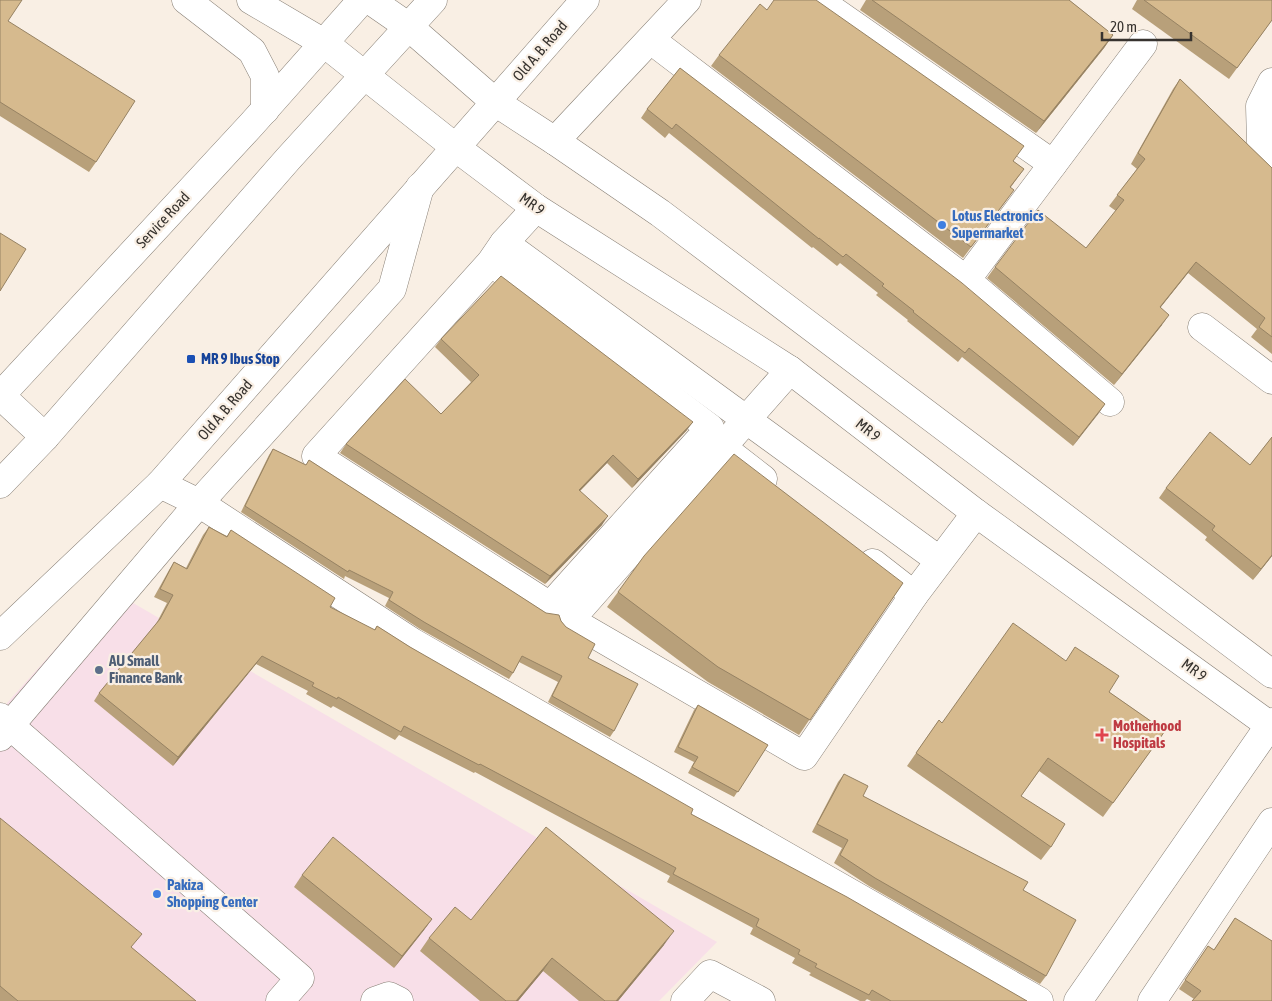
<svg xmlns="http://www.w3.org/2000/svg" width="1272" height="1001" font-family="'Asap Condensed',sans-serif">
<style>
.commercial{fill:#f8dfe8}
.lines{fill:none;stroke-linecap:round;stroke-linejoin:round}
.minor-casing{stroke:#877f75;stroke-width:29}
.major-casing{stroke:#877f75;stroke-width:29}
.minor{stroke:#fff;stroke-width:28}
.major{stroke:#fff;stroke-width:28}
.wall{fill:#b8a07a}
.shaded-wall{fill:#968263}
.building{fill:#d6ba8e;stroke:#968263}
.shop-dot{fill:#3f7fe0;stroke:#f9efe4;stroke-width:2}
.transit-dot{fill:#1a4fb4;stroke:#f9efe4;stroke-width:2}
.service-dot{fill:#5c6f8a;stroke:#f9efe4;stroke-width:2}
.health-dot{fill:#e0444e;stroke:#f9efe4;stroke-width:2}
.labels{text-anchor:middle;stroke-width:4.5;stroke-linejoin:round;paint-order:stroke}
.street-label{font-size:15px;fill:#37332f;stroke:#f9efe4}
.shop-label{font-size:15px;font-weight:bold;fill:#366cbe;stroke:#f9efe4;text-anchor:start}
.transit-label{font-size:15px;font-weight:bold;fill:#164399;stroke:#f9efe4;text-anchor:start}
.service-label{font-size:15px;font-weight:bold;fill:#4e5e75;stroke:#f9efe4;text-anchor:start}
.health-label{font-size:15px;font-weight:bold;fill:#be3a42;stroke:#f9efe4;text-anchor:start}
</style>
<rect width="100%" height="100%" fill="#f9efe4"/>
<polygon class="commercial" points="109,589 717,942 659,1001 0,1001 0,711"/>
<g class="lines">
<defs>
<g id="minor">
<polyline points="818,0 1053,164"/>
<polyline points="651,40 966,280 1110,402"/>
<polyline points="1272,82 1260,106 1261,142 1272,161"/>
<polyline points="495,102 555,141 660,213 1272,674"/>
<polyline points="555,141 687,0"/>
<polyline points="455,147 536,208 790,370 976,513 1272,727"/>
<polyline points="504,243 939,560"/>
<polyline points="491,262 710,428 550,606 316,456 491,262 504,243 536,208"/>
<polyline points="966,280 1143,44"/>
<polyline points="1202,327 1272,380"/>
<polyline points="790,370 570,620 804,756 914,595 873,563"/>
<polyline points="0,396 252,124 362,0"/>
<polyline points="723,448 763,479"/>
<polyline points="160,484 199,503 412,642 1039,1001"/>
<polyline points="914,595 976,513"/>
<polyline points="0,717 300,978 280,1001"/>
<polyline points="0,737 199,503 392,289 420,187"/>
<polyline points="375,1001 389,996 399,1001"/>
<polyline points="685,1001 710,974 761,1001"/>
<polyline points="1078,1001 1272,722"/>
<polyline points="1152,1001 1272,822"/>
</g>
<g id="major">
<polyline points="186,0 252,51 265,76 265,110"/>
<polyline points="251,0 324,43 455,147"/>
<polyline points="370,0 409,27 495,102"/>
<polyline points="1,396 45,437"/>
<polyline points="0,484 45,437 288,159 433,0"/>
<polyline points="0,636 160,484 585,0"/>
</g>
</defs>
<use href="#minor" class="minor-casing"/>
<use href="#major" class="major-casing"/>
<use href="#minor" class="minor"/>
<use href="#major" class="major"/>
</g>
<g class="wall">
<polygon points="0,0 8,21 96,162 89,172 0,116"/>
<polygon points="866,0 1069,0 1113,35 1104,48 1036,133 860,10"/>
<polygon points="1137,0 1272,0 1272,20 1229,79 1132,9"/>
<polygon points="767,10 1013,161 1024,169 1011,187 1006,201 963,258 711,66 719,55"/>
<polygon points="680,68 1105,404 1073,446 962,357 958,362 907,321 908,320 876,295 878,293 840,263 837,266 813,247 812,248 669,133 665,138 641,118 647,109"/>
<polygon points="1180,79 1272,168 1272,354 1251,337 1257,329 1188,273 1160,308 1162,325 1114,385 987,278 995,267 1086,248 1116,211 1109,206 1137,169 1131,164 1173,89"/>
<polygon points="441,339 687,430 632,488 607,463 580,491 602,525 545,584 340,453 346,444 441,414 471,382 435,347"/>
<polygon points="1272,437 1272,556 1253,580 1205,540 1207,537 1159,498 1166,488 1250,465"/>
<polygon points="273,449 306,465 309,460 546,613 561,621 588,658 614,731 610,737 548,702 558,682 519,662 513,673 509,679 420,629 385,606 389,598 345,576 344,579 241,512 269,455"/>
<polygon points="209,527 227,536 231,530 330,607 374,630 377,626 410,647 691,814 1027,1001 871,1001 867,999 865,1001 860,1001 809,975 811,973 792,963 795,958 750,934 753,928 667,882 670,876 475,772 474,773 399,735 395,740 333,706 331,708 306,694 308,691 256,664 173,766 94,701 99,693 156,624 167,603 154,597 169,570 174,562 186,568 203,535"/>
<polygon points="903,583 799,735 708,682 607,607 618,592"/>
<polygon points="1109,692 1165,731 1103,817 1039,771 1021,796 1051,847 1041,860 907,766 939,720 942,723"/>
<polygon points="698,705 768,745 734,797 688,773 694,762 674,752 694,710"/>
<polygon points="844,774 863,796 1023,890 1046,976 1040,984 869,886 834,863 842,848 812,832 838,782"/>
<polygon points="0,818 132,948 196,1001 0,1001"/>
<polygon points="302,875 432,919 424,930 394,968 294,887"/>
<polygon points="1235,918 1272,941 1194,999 1179,989 1208,946 1214,950"/>
<polygon points="471,920 664,945 618,1001 579,1001 543,971 518,1001 480,1001 420,951 429,938"/>
</g>
<g class="shaded-wall">
<polygon points="1113,35 1104,48 1036,133 1044,121"/>
<polygon points="1196,262 1188,273 1152,318 1160,307"/>
<polygon points="1169,315 1162,325 1114,385 1122,374"/>
<polygon points="1105,404 1099,413 1073,446 1079,437"/>
<polygon points="693,422 687,430 632,488 638,479"/>
<polygon points="613,455 607,463 573,498 579,490"/>
<polygon points="608,516 602,525 545,584 550,576"/>
<polygon points="1272,555 1272,556 1253,580 1261,569"/>
<polygon points="262,656 256,664 173,766 178,757"/>
<polygon points="432,919 424,930 394,968 402,956"/>
<polygon points="674,931 664,945 618,1001 616,1001"/>
<polygon points="552,958 543,971 518,1001 516,1001"/>
</g>
<g class="building">
<polygon points="0,0 22,0 8,21 135,101 96,162 0,102"/>
<polygon points="774,0 816,0 1024,146 1013,161 1024,169 1010,187 1014,190 971,247 719,55 760,4 767,10"/>
<polygon points="872,0 1069,0 1113,35 1044,121"/>
<polygon points="1144,0 1272,0 1272,20 1237,68"/>
<polygon points="680,68 962,283 1105,404 1079,437 969,348 965,353 913,312 914,311 882,286 884,284 846,254 843,257 819,238 819,239 676,124 672,129 647,109"/>
<polygon points="1180,79 1272,168 1272,337 1259,327 1265,318 1196,262 1160,307 1169,315 1122,374 995,267 1038,210 1086,248 1124,200 1117,195 1145,159 1138,153"/>
<polygon points="0,233 26,249 0,291"/>
<polygon points="501,276 693,422 638,479 613,455 579,490 608,516 550,576 346,444 405,379 441,414 479,375 441,339"/>
<polygon points="1210,432 1250,465 1272,437 1272,555 1261,569 1212,530 1215,526 1166,488"/>
<polygon points="273,449 306,465 309,460 546,613 559,615 561,621 566,627 595,644 588,658 638,684 614,731 552,696 562,676 522,656 513,673 424,622 389,600 393,592 349,570 348,572 245,506"/>
<polygon points="734,454 903,583 810,720 718,667 618,592 644,556"/>
<polygon points="209,527 227,537 231,530 335,598 330,607 375,630 377,626 410,647 693,809 691,814 847,897 1027,1001 891,1001 872,990 869,995 815,967 817,964 798,954 800,950 756,926 759,919 673,874 676,868 480,764 479,765 404,726 401,732 338,697 337,699 312,686 314,683 262,656 178,757 99,693 160,619 173,595 160,589 174,562 187,569"/>
<polygon points="1013,623 1066,661 1075,647 1119,676 1109,692 1165,731 1113,803 1048,758 1021,796 1065,824 1051,847 916,753 939,720 942,723"/>
<polygon points="698,705 768,745 738,792 692,767 698,757 678,747"/>
<polygon points="844,774 868,786 863,796 1028,882 1023,890 1076,920 1046,976 875,878 840,855 848,840 817,824"/>
<polygon points="0,818 142,934 131,947 196,1001 18,1001 0,986"/>
<polygon points="546,827 674,931 616,1001 605,1001 552,958 516,1001 506,1001 429,938 455,907 471,920"/>
<polygon points="333,837 432,919 402,956 302,875"/>
<polygon points="1235,918 1272,941 1272,1001 1192,1001 1201,991 1185,980 1208,946 1214,950"/>
</g>
<g class="shop-dot">
<circle cx="942" cy="225" r="5"/>
<circle cx="157" cy="894" r="5"/>
</g>
<rect class="transit-dot" x="186" y="354" width="10" height="10" rx="2.5"/>
<circle class="service-dot" cx="99" cy="670" r="5"/>
<path class="health-dot" d="M1099.5 727.5h5v5h5v5h-5v5h-5v-5h-5v-5h5z"/>
<g class="labels">
<g class="street-label">
<text transform="translate(540 51) rotate(-49)" y="5">Old A. B. Road</text>
<text transform="translate(532 204) rotate(35)" y="5">MR 9</text>
<text transform="translate(163 220) rotate(-47)" y="5">Service Road</text>
<text transform="translate(225 410) rotate(-49)" y="5">Old A. B. Road</text>
<text transform="translate(868 430) rotate(38)" y="5">MR 9</text>
<text transform="translate(1194 670) rotate(36)" y="5">MR 9</text>
</g>
<g class="shop-label">
<text x="952" y="221">Lotus Electronics<tspan x="952" dy="17">Supermarket</tspan></text>
<text x="167" y="890">Pakiza<tspan x="167" dy="17">Shopping Center</tspan></text>
</g>
<g class="transit-label">
<text x="201" y="364">MR 9 Ibus Stop</text>
</g>
<g class="service-label">
<text x="109" y="666">AU Small<tspan x="109" dy="17">Finance Bank</tspan></text>
</g>
<g class="health-label">
<text x="1113" y="731">Motherhood<tspan x="1113" dy="17">Hospitals</tspan></text>
</g>
</g>
<path d="M1102 32v8h89v-8" fill="none" stroke="#37332f" stroke-width="2.5"/>
<text x="1110" y="32" font-size="15" fill="#37332f" stroke="#f9efe4" stroke-width="4" paint-order="stroke">20 m</text>
</svg>
